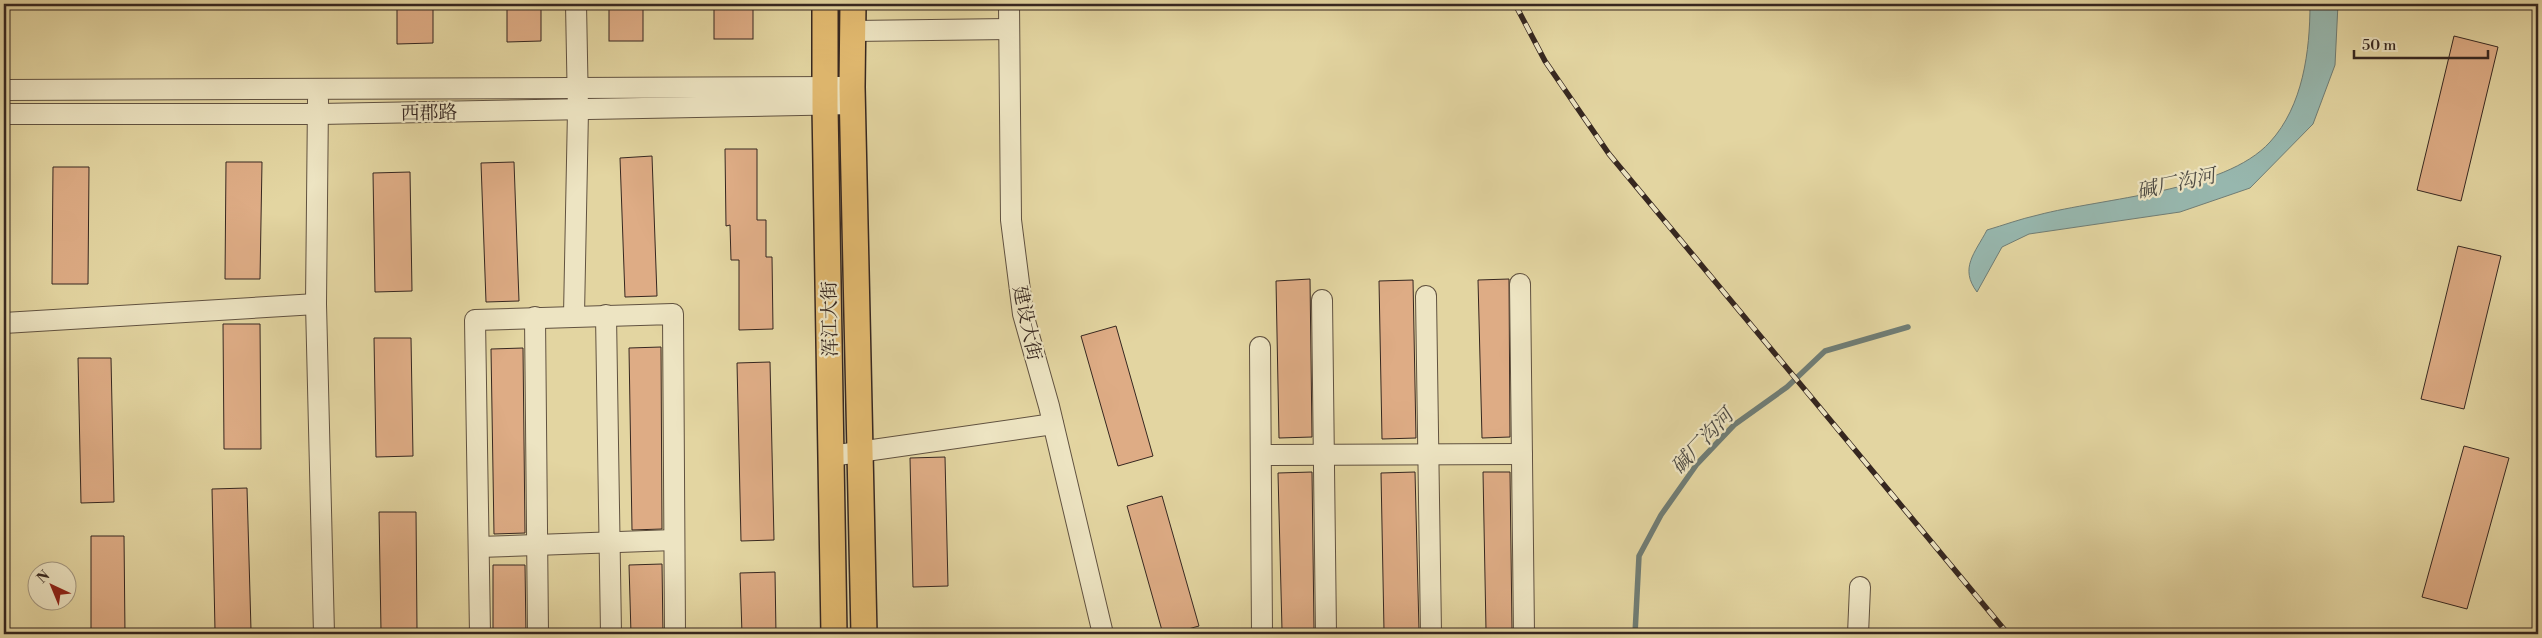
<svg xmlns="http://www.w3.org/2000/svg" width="2542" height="638" font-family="'Libre Bodoni','Noto Serif SC',serif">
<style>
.water{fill:#97b7ae;stroke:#707d75}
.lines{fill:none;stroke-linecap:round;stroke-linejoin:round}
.stream{stroke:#707d75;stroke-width:5.5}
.building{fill:#deac85;stroke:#362720}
.minor-casing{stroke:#615240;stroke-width:22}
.major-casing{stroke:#362720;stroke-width:28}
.minor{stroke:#ede4c2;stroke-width:20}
.major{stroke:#e2ba70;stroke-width:25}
.rail-casing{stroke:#362720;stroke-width:5.5}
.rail{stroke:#ede4c2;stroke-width:4;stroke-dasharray:11;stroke-linecap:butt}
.labels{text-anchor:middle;stroke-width:4.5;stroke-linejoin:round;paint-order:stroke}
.street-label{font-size:19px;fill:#362720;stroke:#ede4c2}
.water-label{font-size:20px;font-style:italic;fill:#4e4b44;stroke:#ede4c2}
</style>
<rect width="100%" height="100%" fill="#e3d5a1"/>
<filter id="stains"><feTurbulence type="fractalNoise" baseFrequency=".004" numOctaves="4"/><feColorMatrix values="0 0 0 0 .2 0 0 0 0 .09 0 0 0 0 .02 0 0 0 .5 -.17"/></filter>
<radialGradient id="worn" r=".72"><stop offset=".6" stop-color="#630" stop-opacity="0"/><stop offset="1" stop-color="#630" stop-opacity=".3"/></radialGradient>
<path class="water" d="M2310,4H2338L2335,65L2313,124L2250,188L2180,212L2029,234L2002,247L1977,292C1959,268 1975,253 1987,230C2004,225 2020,219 2038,215C2102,198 2225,192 2270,142C2303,106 2310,51 2310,4Z"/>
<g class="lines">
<polyline class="stream" points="1635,634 1639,556 1661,515 1697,464 1734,425 1787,387 1825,351 1908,327"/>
</g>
<g class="building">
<polygon points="397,4 433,4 433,43 397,44"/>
<polygon points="507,4 541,4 541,41 507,42"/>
<rect x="609" y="4" width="34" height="37"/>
<rect x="714" y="4" width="39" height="35"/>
<polygon points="2454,36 2498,47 2461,201 2417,190"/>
<polygon points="725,149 757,149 757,220 766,220 766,257 772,257 773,329 739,330 739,260 731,260 730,225 726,226"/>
<polygon points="652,156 657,296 625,297 620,158"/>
<polygon points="226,162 262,162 260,279 225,279"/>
<polygon points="514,162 519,301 486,302 481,163"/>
<polygon points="53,167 89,167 88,284 52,284"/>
<polygon points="410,172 412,291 375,292 373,173"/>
<polygon points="2458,246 2501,256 2464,409 2421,399"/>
<polygon points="1310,279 1312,437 1279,438 1276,281"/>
<polygon points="1509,279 1510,437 1482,438 1478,280"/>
<polygon points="1413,280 1416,438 1382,439 1379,281"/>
<polygon points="223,324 260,324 261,449 224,449"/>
<polygon points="1116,326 1153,456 1118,466 1081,336"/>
<polygon points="374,338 411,338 413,456 376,457"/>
<polygon points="661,347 662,529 632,530 629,348"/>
<polygon points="523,348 525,533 494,534 491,349"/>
<polygon points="78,358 111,358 114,502 81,503"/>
<polygon points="770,362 774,540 741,541 737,363"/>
<polygon points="2464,446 2509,458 2467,609 2422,597"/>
<polygon points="945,457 948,586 913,587 910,458"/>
<polygon points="1312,472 1314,629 1282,630 1278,473"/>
<polygon points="1415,472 1419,630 1384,631 1381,473"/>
<polygon points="1483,472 1510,472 1512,629 1486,630"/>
<polygon points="247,488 251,630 215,630 212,489"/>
<polygon points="1162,496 1199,626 1170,634 1163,634 1127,506"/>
<polygon points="379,512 416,512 417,630 381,631"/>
<polygon points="91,536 124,536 125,634 91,634"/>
<polygon points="662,564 663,634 631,634 629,565"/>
<polygon points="493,565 525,565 526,634 493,634"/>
<polygon points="775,572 776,634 742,634 740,573"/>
</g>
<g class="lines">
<defs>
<g id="minor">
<polyline points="1009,4 1011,220 1023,314 1049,406 1103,634"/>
<polyline points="853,31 1009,29"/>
<polyline points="4,90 840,87"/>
<polyline points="318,100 316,304 324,634"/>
<polyline points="4,114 319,114 854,104"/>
<polyline points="1520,284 1524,634"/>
<polyline points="1426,296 1431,634"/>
<polyline points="1322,300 1326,634"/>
<polyline points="574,315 578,110 576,4"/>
<polyline points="606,315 611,634"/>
<polyline points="535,317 538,634"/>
<polyline points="4,323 316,304"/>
<polyline points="1260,347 1262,634"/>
<polyline points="1261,455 1522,454"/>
<polyline points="831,456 1053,424"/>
<polyline points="479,547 674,540"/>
<polyline points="480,634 475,320 673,314 675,634"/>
<polyline points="1858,634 1860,587"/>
</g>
<g id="major">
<polyline points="825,4 825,106 834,634"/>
<polyline points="853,4 852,87 864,634"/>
</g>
</defs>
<use href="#minor" class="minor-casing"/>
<use href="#major" class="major-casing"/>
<use href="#minor" class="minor"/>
<use href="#major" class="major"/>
<defs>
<polyline id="rail" points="1515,4 1545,61 1609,154 2008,634"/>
</defs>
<use href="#rail" class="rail-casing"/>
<use href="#rail" class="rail"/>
</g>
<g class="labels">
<g class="street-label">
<text transform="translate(429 112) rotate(-1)" y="7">西郡路</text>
<text transform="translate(829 319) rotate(-91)" y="7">浑江大街</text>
<text transform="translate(1028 323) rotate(78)" y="7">建设大街</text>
</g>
<g class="water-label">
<text transform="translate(2176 183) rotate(-12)" y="7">碱厂沟河</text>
<text transform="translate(1702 441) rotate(-47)" y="7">碱厂沟河</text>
</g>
</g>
<rect width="2542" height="638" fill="none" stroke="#e3d5a1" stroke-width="20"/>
<rect x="5" y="5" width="2532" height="628" fill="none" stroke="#362720" stroke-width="2.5"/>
<rect x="10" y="10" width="2522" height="618" fill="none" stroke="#362720"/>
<g transform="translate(52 586) rotate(316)"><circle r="24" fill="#ede4c2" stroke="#a49881"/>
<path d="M0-4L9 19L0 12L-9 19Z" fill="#8f2418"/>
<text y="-8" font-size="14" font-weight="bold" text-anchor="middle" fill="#362720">N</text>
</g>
<path d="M2354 50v8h134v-8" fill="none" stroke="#362720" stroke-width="2.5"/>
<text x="2362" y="50" font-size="15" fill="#362720" stroke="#ede4c2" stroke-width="4" paint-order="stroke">50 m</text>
<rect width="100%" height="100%" filter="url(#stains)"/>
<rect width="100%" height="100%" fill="url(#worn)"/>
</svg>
